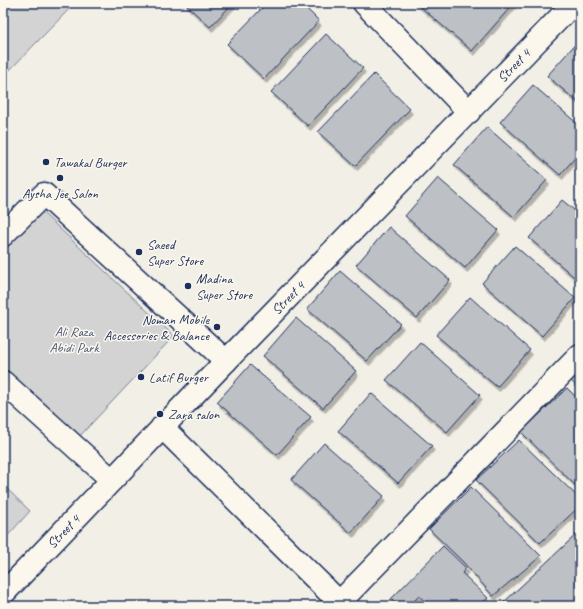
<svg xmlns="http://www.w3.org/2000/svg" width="583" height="609" font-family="Caveat,sans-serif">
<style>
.green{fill:#d2d3d2;stroke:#768198}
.building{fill:#bdc0c4;stroke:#1b2f5e;filter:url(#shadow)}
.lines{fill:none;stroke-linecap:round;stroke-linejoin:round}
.minor-casing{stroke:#1b2f5e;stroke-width:25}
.minor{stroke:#fbf7ec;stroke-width:22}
.poi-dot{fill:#1b2f5e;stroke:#fbf7ec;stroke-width:1.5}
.labels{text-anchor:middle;stroke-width:3;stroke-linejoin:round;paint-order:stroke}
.street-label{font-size:14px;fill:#1b2f5e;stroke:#fbf7ec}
.poi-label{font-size:14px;fill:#1b2f5e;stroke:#fbf7ec;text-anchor:start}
.park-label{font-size:14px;fill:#49587b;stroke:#fbf7ec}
</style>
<defs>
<filter id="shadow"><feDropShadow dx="2.5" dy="4.5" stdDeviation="0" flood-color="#0004"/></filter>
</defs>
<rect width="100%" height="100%" fill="#f2efe6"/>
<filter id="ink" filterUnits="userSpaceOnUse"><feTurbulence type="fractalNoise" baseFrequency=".025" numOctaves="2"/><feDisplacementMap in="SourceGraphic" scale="8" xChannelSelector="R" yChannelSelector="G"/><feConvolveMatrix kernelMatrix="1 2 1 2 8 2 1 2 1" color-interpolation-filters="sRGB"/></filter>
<g filter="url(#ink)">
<g class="green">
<polygon points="3,3 75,3 3,77"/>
<polygon points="41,211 174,336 77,439 3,369 3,251"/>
<polygon points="3,485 30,511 3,541"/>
</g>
<g class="building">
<polygon points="184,3 233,3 210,27"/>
<polygon points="267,3 301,3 319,21 264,79 227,44"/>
<polygon points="416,3 514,3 472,51"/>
<polygon points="326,34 363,68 308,126 271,92"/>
<polygon points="580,39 580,104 547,76"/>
<polygon points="374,74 410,109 355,166 318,132"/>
<polygon points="533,85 580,126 580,152 560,175 500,122"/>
<polygon points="487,127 547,180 514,217 454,165"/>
<polygon points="438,178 498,230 465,268 405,216"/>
<polygon points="562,200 580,215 580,282 529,238"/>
<polygon points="389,227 450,280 417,318 356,265"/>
<polygon points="515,246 575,298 542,336 482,283"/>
<polygon points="340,271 401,324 367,361 307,309"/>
<polygon points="470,297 530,350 497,387 436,335"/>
<polygon points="296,318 356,371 323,408 263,356"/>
<polygon points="420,342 480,395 447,432 386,380"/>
<polygon points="250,365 311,417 277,455 217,402"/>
<polygon points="580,373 580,389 571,381"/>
<polygon points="567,388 580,401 580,490 521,432"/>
<polygon points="371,393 432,446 398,483 338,431"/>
<polygon points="519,440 580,499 580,506 540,543 476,480"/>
<polygon points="324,443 384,496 351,533 291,480"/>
<polygon points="471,487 541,556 493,596 463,562 429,529"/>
<polygon points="580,531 580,606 505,606 503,603"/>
<polygon points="443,546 466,568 462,573 488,598 479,606 424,606 427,603 419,596 409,606 398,606 391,599"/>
</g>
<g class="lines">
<defs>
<g id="minor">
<polyline points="364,3 469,112"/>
<polyline points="3,235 44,194 226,361"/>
<polyline points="3,382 112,480"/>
<polyline points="162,427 343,606"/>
<path id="s1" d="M3,594L226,361L574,3"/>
<polyline points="336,606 580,355"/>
</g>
</defs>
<use href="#minor" class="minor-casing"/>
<use href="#minor" class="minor"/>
</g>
</g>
<g class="poi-dot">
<circle cx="46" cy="162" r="4"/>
<circle cx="60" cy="178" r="4"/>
<circle cx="139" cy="252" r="4"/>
<circle cx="188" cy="286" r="4"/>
<circle cx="217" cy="327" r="4"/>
<circle cx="141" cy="377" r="4"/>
<circle cx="160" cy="414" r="4"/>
</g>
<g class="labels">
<g class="street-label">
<text dy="5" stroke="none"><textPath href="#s1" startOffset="735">Street 4</textPath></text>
<text dy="5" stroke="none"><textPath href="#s1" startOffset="411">Street 4</textPath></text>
<text dy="5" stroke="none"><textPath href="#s1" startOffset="87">Street 4</textPath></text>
</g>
<g class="poi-label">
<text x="54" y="167">Tawakal Burger</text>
<text x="60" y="198" text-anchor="middle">Aysha Jee Salon</text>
<text x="147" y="249">Saeed<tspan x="147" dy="16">Super Store</tspan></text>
<text x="196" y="283">Madina<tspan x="196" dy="16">Super Store</tspan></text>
<text x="209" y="324" text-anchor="end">Noman Mobile<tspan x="209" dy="16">Accessories &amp; Balance</tspan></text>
<text x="149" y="382">Latif Burger</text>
<text x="168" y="419">Zara salon</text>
</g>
<g class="park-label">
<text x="74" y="336">Ali Raza<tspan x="74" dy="16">Abidi Park</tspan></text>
</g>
</g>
<rect width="583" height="609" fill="none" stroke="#fbf7ec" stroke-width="16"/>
<rect x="8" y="8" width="567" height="593" fill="none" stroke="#1b2f5e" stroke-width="1.5" filter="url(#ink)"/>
</svg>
